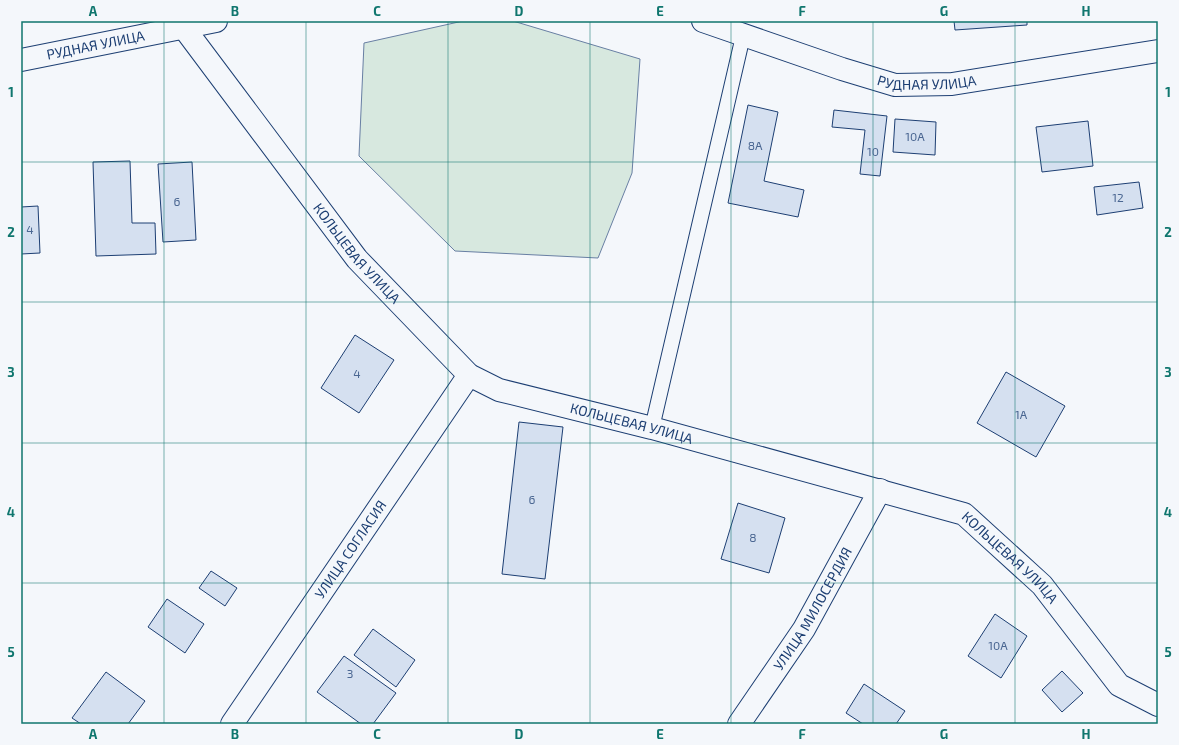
<svg xmlns="http://www.w3.org/2000/svg" width="1179" height="745" font-family="'Exo 2',sans-serif">
<style>
.green{fill:#d7e8df;stroke:#687fa3}
.building{fill:#d5e0f0;stroke:#1d3f73}
.lines{fill:none;stroke-linecap:round;stroke-linejoin:round}
.lane-casing{stroke:#1d3f73;stroke-width:16}
.street-casing{stroke:#1d3f73;stroke-width:24}
.lane{stroke:#f4f7fb;stroke-width:14}
.street{stroke:#f4f7fb;stroke-width:22}
.grid{fill:none;stroke:#0f766e;stroke-width:1;stroke-opacity:0.55}
.labels{text-anchor:middle;stroke-width:3;stroke-linejoin:round;paint-order:stroke}
.number-label{font-size:12px;fill:#4b6792}
.street-label{font-size:14px;fill:#1d3f73;stroke:#f4f7fb}
.neatline{fill:none;stroke:#0f766e;stroke-width:1.5}
.grid-label{font-size:13px;text-anchor:middle;font-weight:bold;fill:#0f766e}
</style>
<rect width="100%" height="100%" fill="#f4f7fb"/>
<polygon class="green" points="463,21 513,21 640,59 632,173 598,258 455,251 359,156 364,43"/>
<g class="building">
<polygon points="954,21 1027,21 1027,25 955,30"/>
<polygon points="748,105 778,112 764,181 804,190 798,217 728,203"/>
<polygon points="834,110 887,116 880,176 860,174 865,130 832,127"/>
<polygon points="895,119 936,122 935,155 893,152"/>
<polygon points="1088,121 1093,166 1042,172 1036,127"/>
<polygon points="130,161 132,223 155,223 156,254 96,256 93,162"/>
<polygon points="192,162 196,240 163,242 158,164"/>
<polygon points="1139,182 1143,208 1097,215 1094,187"/>
<polygon points="38,206 40,253 21,254 21,207"/>
<polygon points="355,335 394,360 359,413 321,388"/>
<polygon points="1006,372 1065,406 1036,457 977,423"/>
<polygon points="519,422 563,427 545,579 502,574"/>
<polygon points="738,503 785,518 769,573 721,559"/>
<polygon points="211,571 237,588 225,606 199,588"/>
<polygon points="167,599 204,624 185,653 148,627"/>
<polygon points="995,614 1027,636 1001,678 968,656"/>
<polygon points="373,629 415,660 396,687 354,655"/>
<polygon points="344,656 396,693 373,724 361,724 317,692"/>
<polygon points="1062,671 1083,693 1062,712 1042,690"/>
<polygon points="106,672 145,701 128,724 81,724 72,718"/>
<polygon points="864,684 905,711 896,724 863,724 846,713"/>
</g>
<g class="lines">
<defs>
<polyline id="lane" points="652,428 743,36"/>
<g id="street">
<path id="s1" d="M703,21L842,69L895,85L952,84L1158,51"/>
<path id="s2" d="M184,28L357,259L469,375L499,390L652,428L964,514L1042,585L1119,685L1158,705"/>
<path id="s3" d="M21,60L216,21"/>
<path id="s4" d="M232,724L469,375"/>
<path id="s5" d="M739,724L804,629L880,490"/>
</g>
</defs>
<use href="#lane" class="lane-casing"/>
<use href="#street" class="street-casing"/>
<use href="#lane" class="lane"/>
<use href="#street" class="street"/>
</g>
<path class="grid" d="M164,21V724M306,21V724M448,21V724M590,21V724M731,21V724M873,21V724M1015,21V724M21,162H1158M21,302H1158M21,443H1158M21,583H1158"/>
<g class="labels">
<g class="number-label">
<text x="915" y="141">10А</text>
<text x="755" y="150">8А</text>
<text x="873" y="156">10</text>
<text x="1118" y="202">12</text>
<text x="177" y="206">6</text>
<text x="30" y="234">4</text>
<text x="357" y="378">4</text>
<text x="1021" y="419">1А</text>
<text x="532" y="504">6</text>
<text x="753" y="542">8</text>
<text x="998" y="650">10А</text>
<text x="350" y="678">3</text>
</g>
<g class="street-label">
<text dy="5" stroke="none"><textPath href="#s3" startOffset="76">РУДНАЯ УЛИЦА</textPath></text>
<text dy="5" stroke="none"><textPath href="#s1" startOffset="234">РУДНАЯ УЛИЦА</textPath></text>
<text dy="5" stroke="none"><textPath href="#s2" startOffset="284">КОЛЬЦЕВАЯ УЛИЦА</textPath></text>
<text dy="5" stroke="none"><textPath href="#s2" startOffset="620">КОЛЬЦЕВАЯ УЛИЦА</textPath></text>
<text dy="5" stroke="none"><textPath href="#s4" startOffset="211">УЛИЦА СОГЛАСИЯ</textPath></text>
<text dy="5" stroke="none"><textPath href="#s2" startOffset="1028">КОЛЬЦЕВАЯ УЛИЦА</textPath></text>
<text dy="5" stroke="none"><textPath href="#s5" startOffset="137">УЛИЦА МИЛОСЕРДИЯ</textPath></text>
</g>
</g>
<rect width="1179" height="745" fill="none" stroke="#f4f7fb" stroke-width="44"/>
<rect x="22" y="22" width="1135" height="701" class="neatline"/>
<g class="grid-label">
<text x="93" y="16">A</text>
<text x="235" y="16">B</text>
<text x="377" y="16">C</text>
<text x="519" y="16">D</text>
<text x="660" y="16">E</text>
<text x="802" y="16">F</text>
<text x="944" y="16">G</text>
<text x="1086" y="16">H</text>
<text x="11" y="97">1</text>
<text x="1168" y="97">1</text>
<text x="11" y="237">2</text>
<text x="1168" y="237">2</text>
<text x="11" y="377">3</text>
<text x="1168" y="377">3</text>
<text x="11" y="517">4</text>
<text x="1168" y="517">4</text>
<text x="11" y="657">5</text>
<text x="1168" y="657">5</text>
<text x="93" y="739">A</text>
<text x="235" y="739">B</text>
<text x="377" y="739">C</text>
<text x="519" y="739">D</text>
<text x="660" y="739">E</text>
<text x="802" y="739">F</text>
<text x="944" y="739">G</text>
<text x="1086" y="739">H</text>
</g>
</svg>
